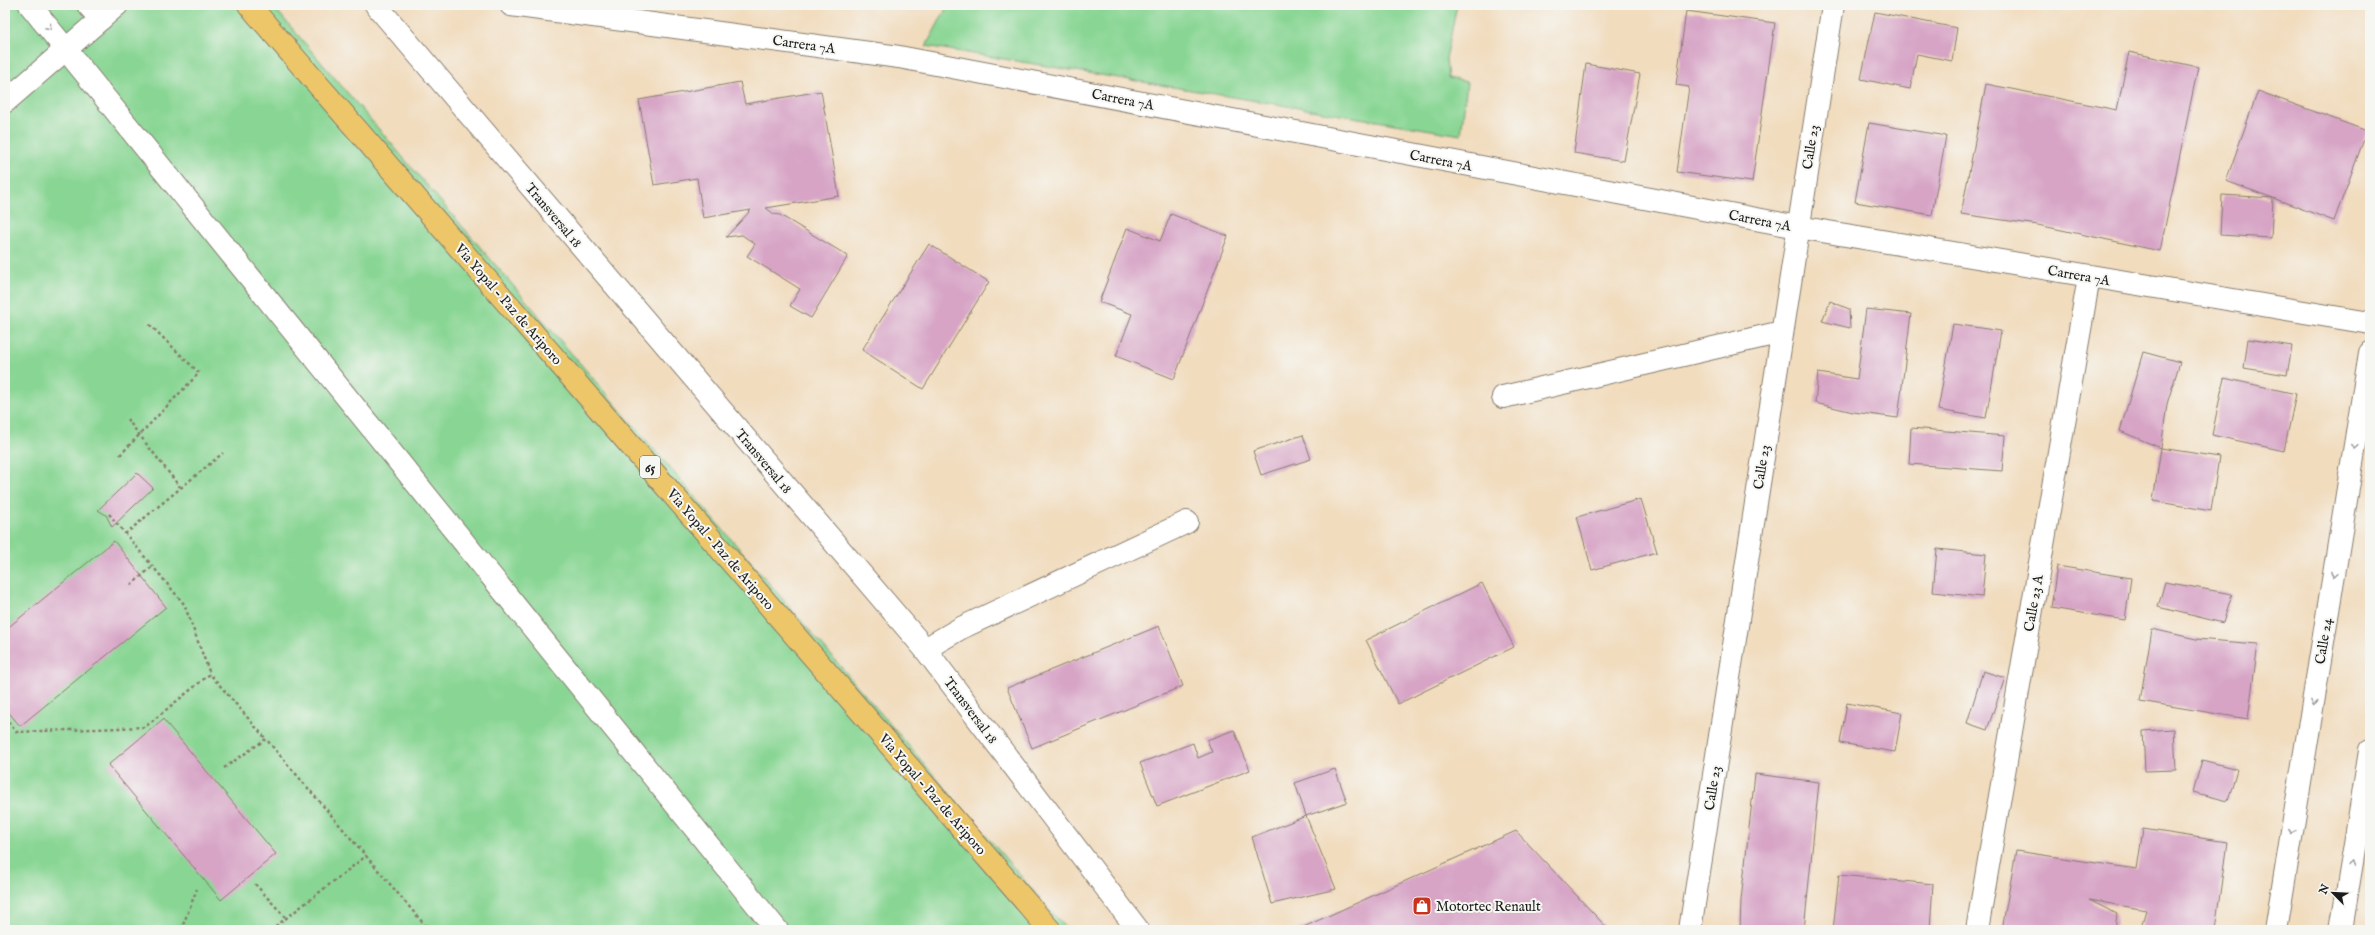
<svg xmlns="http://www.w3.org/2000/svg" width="2375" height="935" font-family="'IM FELL English',serif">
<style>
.green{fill:#89d694;stroke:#527958}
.building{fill:#d7a4c6}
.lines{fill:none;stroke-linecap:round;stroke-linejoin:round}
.minor-casing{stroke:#867c6d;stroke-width:24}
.major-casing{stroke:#867c6d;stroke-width:24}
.path{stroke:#867c6d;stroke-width:2.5;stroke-dasharray:3 3;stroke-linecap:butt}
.minor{stroke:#fff;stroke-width:22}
.major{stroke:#ecc669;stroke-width:22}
.oneway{stroke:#999}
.labels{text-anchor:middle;stroke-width:4;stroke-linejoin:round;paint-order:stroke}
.shield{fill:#f6f6f2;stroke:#5d5d5c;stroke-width:1}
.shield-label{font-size:13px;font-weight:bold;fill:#1c1c1c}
.street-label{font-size:14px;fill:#1c1c1c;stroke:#f6f6f2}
.poi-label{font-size:14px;fill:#1c1c1c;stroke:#f6f6f2;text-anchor:start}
</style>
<rect width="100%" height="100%" fill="#f6f6f2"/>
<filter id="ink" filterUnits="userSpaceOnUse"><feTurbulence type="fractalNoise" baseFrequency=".025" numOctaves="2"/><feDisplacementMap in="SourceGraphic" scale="8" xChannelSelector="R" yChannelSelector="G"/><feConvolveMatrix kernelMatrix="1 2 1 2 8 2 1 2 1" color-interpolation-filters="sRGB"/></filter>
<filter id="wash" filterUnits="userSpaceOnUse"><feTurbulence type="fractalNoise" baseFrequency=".012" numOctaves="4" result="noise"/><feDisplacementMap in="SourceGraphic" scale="16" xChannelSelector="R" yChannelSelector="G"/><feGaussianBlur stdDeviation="0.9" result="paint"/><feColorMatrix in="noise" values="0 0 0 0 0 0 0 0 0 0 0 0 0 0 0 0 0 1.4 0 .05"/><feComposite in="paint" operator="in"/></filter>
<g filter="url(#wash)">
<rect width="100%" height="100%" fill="#f1dcbe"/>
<g class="green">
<polygon points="5,5 272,5 1067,930 5,930"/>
<polygon points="948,5 1457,5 1446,59 1448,78 1467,82 1461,135 926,46"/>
</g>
<g id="blocks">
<g class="building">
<polygon points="1686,11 1775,23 1752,182 1677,172 1689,87 1676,85"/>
<polygon points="1875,12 1957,28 1952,61 1917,54 1910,89 1861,79"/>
<polygon points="2129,52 2198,67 2160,251 2038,225 1961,214 1986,84 2117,110"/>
<polygon points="1586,64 1640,74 1624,161 1574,153"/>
<polygon points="740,82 745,104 821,91 839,196 766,208 774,214 780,215 848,256 811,318 790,306 800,289 747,256 755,244 742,235 726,237 751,210 703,218 697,178 654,185 639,100"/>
<polygon points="2258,91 2367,131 2334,221 2273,198 2271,238 2220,235 2222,195 2273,198 2226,181"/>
<polygon points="1869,123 1946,136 1932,215 1855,202"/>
<polygon points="1171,214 1228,236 1174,379 1116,356 1132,314 1099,302 1127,228 1160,241"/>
<polygon points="929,244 989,282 923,389 862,350"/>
<polygon points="1830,301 1849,309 1850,328 1822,321"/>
<polygon points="1866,309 1911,314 1898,418 1853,412 1815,403 1818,373 1857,379"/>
<polygon points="1953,324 2001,331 1986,418 1938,410"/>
<polygon points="2248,339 2292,346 2287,375 2244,368"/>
<polygon points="2143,352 2180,362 2167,404 2161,448 2120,431"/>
<polygon points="2224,378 2296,394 2284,451 2212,435"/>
<polygon points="1911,428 2005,436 2002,471 1909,464"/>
<polygon points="1303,435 1311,459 1261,475 1253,451"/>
<polygon points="2161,448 2219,457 2211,511 2153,501"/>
<polygon points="137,473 153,488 112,527 106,515 98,510"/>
<polygon points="1641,499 1657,552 1592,570 1577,517"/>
<polygon points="114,541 166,607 20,726 5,708 5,630"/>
<polygon points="1937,549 1986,554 1982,597 1933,592"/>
<polygon points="2057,566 2131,578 2125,620 2051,608"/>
<polygon points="2165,582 2232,594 2223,623 2158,607"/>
<polygon points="1482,583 1514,647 1398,704 1366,640"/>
<polygon points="1159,626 1183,686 1032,748 1007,688"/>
<polygon points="2152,629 2196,639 2258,644 2248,719 2140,701"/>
<polygon points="1983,671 2005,678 1987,730 1967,723"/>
<polygon points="1847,703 1902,713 1895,752 1840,743"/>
<polygon points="163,719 276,854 221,900 108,765"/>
<polygon points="2174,729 2176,770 2145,771 2143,731"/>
<polygon points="1234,730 1250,770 1157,806 1140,763 1193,743 1198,758 1212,752 1207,740"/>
<polygon points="2202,760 2237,769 2228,801 2193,792"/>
<polygon points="1335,769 1347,802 1306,816 1295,783"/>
<polygon points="1755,774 1819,782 1804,930 1740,930 1741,900"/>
<polygon points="1306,816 1336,889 1272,904 1252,837"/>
<polygon points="2143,829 2227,842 2215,930 2140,930 2146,910 2089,900 2117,914 2115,930 2002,930 2016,851 2137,869"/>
<polygon points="1516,831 1609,930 1297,930"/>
<polygon points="1839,875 1933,884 1930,930 1833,930"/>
</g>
</g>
</g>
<g filter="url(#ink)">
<use href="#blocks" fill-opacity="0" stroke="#867c6d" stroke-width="1"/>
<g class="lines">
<defs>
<g id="minor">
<polyline points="30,5 777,930"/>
<polyline points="88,5 101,19"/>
<polyline points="376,5 925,649 1138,930"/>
<polyline points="511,5 899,57 1798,227 2370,323"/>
<polyline points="5,102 117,5"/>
<polyline points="1503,397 1782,332"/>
<polyline points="925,649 961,628 1187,522"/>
<polyline points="1690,930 1833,5"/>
<polyline points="1977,930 2089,277"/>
<polyline points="2276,930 2370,353"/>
<polyline points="2341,930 2370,751"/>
</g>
<polyline id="major" points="249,5 1050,930"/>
</defs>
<use href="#minor" class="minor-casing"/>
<use href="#major" class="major-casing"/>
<g class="path">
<polyline points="127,419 180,487"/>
<polyline points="120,455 199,373 148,323"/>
<polyline points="109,514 184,604 210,674"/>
<polyline points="125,534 223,453"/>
<polyline points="131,585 153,566"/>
<polyline points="5,717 16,732 145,727 210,674 266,739"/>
<polyline points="224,768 266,739 366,856"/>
<polyline points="255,884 285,917"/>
<polyline points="181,930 197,889"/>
<polyline points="271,930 366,856 429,930"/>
</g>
<use href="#minor" class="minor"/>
<use href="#major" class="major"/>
</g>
<defs><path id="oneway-chevron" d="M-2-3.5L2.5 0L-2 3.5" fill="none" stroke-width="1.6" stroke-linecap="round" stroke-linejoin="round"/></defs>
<g class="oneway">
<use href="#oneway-chevron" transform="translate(49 27) rotate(50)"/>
<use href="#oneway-chevron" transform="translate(2355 447) rotate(99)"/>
<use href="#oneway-chevron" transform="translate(2334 575) rotate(99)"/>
<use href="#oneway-chevron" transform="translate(2313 703) rotate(99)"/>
<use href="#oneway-chevron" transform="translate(2292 832) rotate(99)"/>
<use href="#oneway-chevron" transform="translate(2352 864) rotate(-81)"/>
</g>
</g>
<defs>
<symbol id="shop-square" viewBox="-11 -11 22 22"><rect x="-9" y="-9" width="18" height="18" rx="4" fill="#c8321e" stroke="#f6f6f2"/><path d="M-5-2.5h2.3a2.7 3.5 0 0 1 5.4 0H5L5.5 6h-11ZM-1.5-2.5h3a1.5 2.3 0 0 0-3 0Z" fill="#fff"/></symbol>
</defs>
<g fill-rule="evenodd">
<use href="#shop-square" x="1411" y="895" width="22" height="22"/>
</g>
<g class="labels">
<rect class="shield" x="640" y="456" width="20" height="22" rx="3"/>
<g class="shield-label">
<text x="650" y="472">65</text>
</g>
<g class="street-label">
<text transform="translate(804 44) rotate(8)" y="5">Carrera 7A</text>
<text transform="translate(1123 99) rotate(11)" y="5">Carrera 7A</text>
<text transform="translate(1810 147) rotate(-81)" y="5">Calle 23</text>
<text transform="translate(1441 160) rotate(11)" y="5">Carrera 7A</text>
<text transform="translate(554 215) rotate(50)" y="5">Transversal 18</text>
<text transform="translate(1760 220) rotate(11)" y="5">Carrera 7A</text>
<text transform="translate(2079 275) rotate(10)" y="5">Carrera 7A</text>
<text transform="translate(509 304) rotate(49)" y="5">Via Yopal - Paz de Ariporo</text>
<text transform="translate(764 461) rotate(50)" y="5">Transversal 18</text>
<text transform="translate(1761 467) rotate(-81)" y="5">Calle 23</text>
<text transform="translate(721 549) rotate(49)" y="5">Via Yopal - Paz de Ariporo</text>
<text transform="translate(2033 603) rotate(-80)" y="5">Calle 23 A</text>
<text transform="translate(2323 641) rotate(-81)" y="5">Calle 24</text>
<text transform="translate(971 710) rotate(53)" y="5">Transversal 18</text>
<text transform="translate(1712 788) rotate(-81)" y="5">Calle 23</text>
<text transform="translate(933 794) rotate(49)" y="5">Via Yopal - Paz de Ariporo</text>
</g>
<g class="poi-label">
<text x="1436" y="911">Motortec Renault</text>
</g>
</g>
<rect width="2375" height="935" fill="none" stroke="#f6f6f2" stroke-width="20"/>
<g transform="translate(2333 893) rotate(294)" stroke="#f6f6f2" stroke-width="3" paint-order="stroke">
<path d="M0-3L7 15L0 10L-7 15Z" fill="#1c1c1c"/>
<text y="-6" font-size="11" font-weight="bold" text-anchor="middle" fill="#1c1c1c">N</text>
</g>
</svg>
